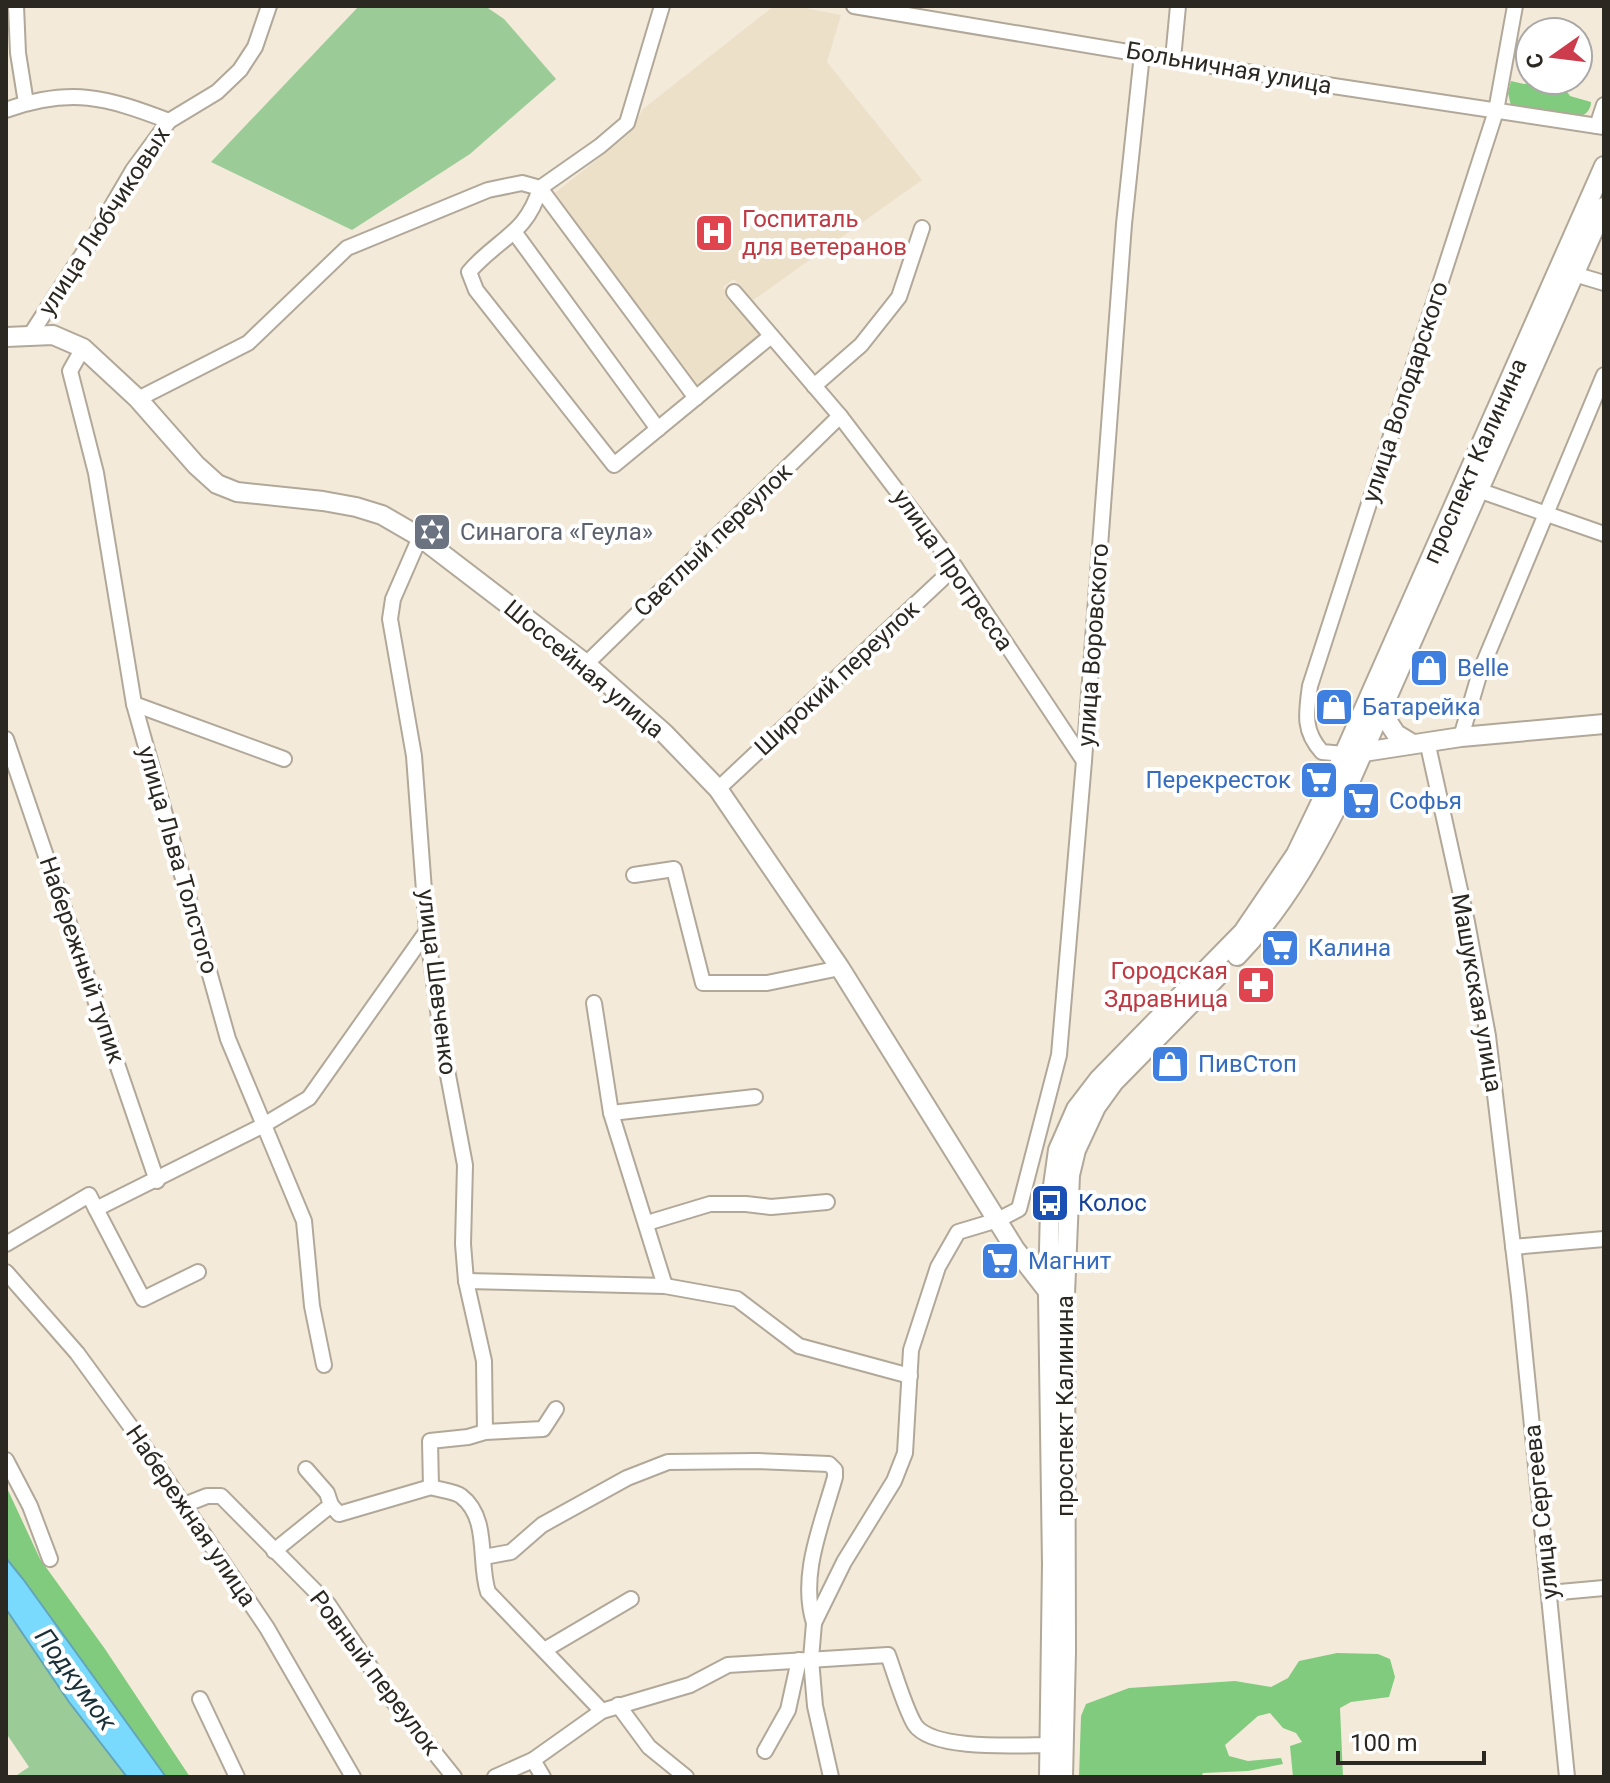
<svg xmlns="http://www.w3.org/2000/svg" width="1610" height="1783" font-family="Roboto,sans-serif">
<style>
.built{fill:#ede0c9}
.green{fill:#9bcc97}
.forest{fill:#81cb7e}
.water{fill:#79dafd;stroke:#62a5bb;stroke-width:2}
.lines{fill:none;stroke-linecap:round;stroke-linejoin:round}
.minor-casing{stroke:#b1a899;stroke-width:18}
.major-casing{stroke:#b1a899;stroke-width:22}
.minor{stroke:#fff;stroke-width:14}
.major{stroke:#fff;stroke-width:18}
.labels{text-anchor:middle;stroke-width:8;stroke-linejoin:round;paint-order:stroke}
.street-label{font-size:24px;fill:#2b2822;stroke:#fff}
.health-label{font-size:24px;fill:#be3a42;stroke:#fff;text-anchor:start}
.worship-label{font-size:24px;fill:#5b616d;stroke:#fff;text-anchor:start}
.shop-label{font-size:24px;fill:#366cbe;stroke:#fff;text-anchor:start}
.transit-label{font-size:24px;fill:#164399;stroke:#fff;text-anchor:start}
.water-label{font-size:26px;font-style:italic;fill:#1a3038;stroke:#fff}
</style>
<rect width="100%" height="100%" fill="#f3eada"/>
<polygon class="built" points="774,6 795,6 841,15 827,62 922,180 752,301 734,279 723,287 762,338 695,395 608,274 555,193 629,134 643,109"/>
<g class="green">
<polygon points="359,6 485,6 504,19 556,79 470,154 352,230 211,162"/>
<polygon points="6,1609 69,1702 127,1777 14,1777 29,1767 6,1733"/>
</g>
<g class="forest">
<path d="M1542,80L1555,85L1561,83L1570,96L1591,102C1591,110 1585,116 1577,117L1511,106L1508,93L1511,81L1524,84Z"/>
<polygon points="6,1486 40,1559 105,1649 190,1777 166,1777 6,1558"/>
<polygon points="1337,1653 1378,1654 1390,1659 1395,1677 1389,1697 1351,1702 1340,1708 1343,1777 1293,1777 1290,1746 1302,1742 1296,1733 1283,1728 1270,1713 1258,1716 1225,1745 1229,1756 1248,1761 1281,1758 1283,1764 1248,1771 1203,1773 1201,1777 1079,1777 1081,1716 1086,1704 1129,1688 1235,1681 1271,1687 1288,1678 1299,1661"/>
</g>
<polygon class="water" points="6,1558 23,1579 166,1777 127,1777 69,1702 6,1609"/>
<g class="lines">
<defs>
<g id="minor">
<polyline points="16,6 18,53 26,103"/>
<polyline points="854,6 1307,82 1604,127"/>
<polyline points="1173,59 1178,6"/>
<path d="M6,110C71,87 106,97 169,121"/>
<polyline points="1597,126 1604,105"/>
<path d="M540,188C527,234 497,239 469,272L476,290L614,465L771,336"/>
<polyline points="540,188 696,398"/>
<polyline points="515,233 658,429"/>
<polyline points="1574,274 1604,283"/>
<polyline points="734,292 840,416 955,567 1084,761"/>
<polyline points="31,334 95,235 133,170 169,121 217,92 240,70 255,47 269,6"/>
<polyline points="83,348 70,371 96,473 134,704 228,1039 304,1221 312,1306 324,1365"/>
<polyline points="814,386 861,345 899,297 922,228"/>
<polyline points="138,399 248,343 347,248 488,190 522,183 540,188 600,146 627,123 662,6"/>
<polyline points="1478,490 1604,534"/>
<path d="M420,537L393,599L390,619L414,756L427,931L444,1054L465,1165L463,1244L466,1281L484,1361L485,1432L468,1437L430,1441L431,1487C439,1490 454,1491 461,1496C490,1518 478,1562 488,1592L602,1711"/>
<polyline points="586,664 840,416"/>
<polyline points="134,704 284,759"/>
<polyline points="1461,737 1480,672 1604,375"/>
<polyline points="6,739 157,1181"/>
<polyline points="1427,741 1467,922 1488,1036 1519,1296 1567,1777"/>
<path d="M1344,754L1322,752C1303,731 1306,714 1310,686L1496,111L1515,6"/>
<polyline points="718,789 955,567"/>
<polyline points="634,875 674,869 703,983 767,983 840,968"/>
<polyline points="594,1003 611,1113 665,1286"/>
<polyline points="611,1113 755,1097"/>
<polyline points="96,1209 143,1299 198,1272"/>
<polyline points="647,1223 710,1204 746,1204 771,1207 827,1202"/>
<polyline points="6,1244 89,1195 96,1209 262,1126 309,1098 427,931"/>
<polyline points="1513,1247 1604,1239"/>
<polyline points="6,1272 77,1353 131,1427 267,1628 353,1777"/>
<polyline points="466,1281 665,1286 737,1299 799,1346 910,1376"/>
<polyline points="485,1432 543,1429 556,1409"/>
<polyline points="6,1460 30,1506 50,1559"/>
<polyline points="306,1469 327,1493 331,1505 339,1514 431,1487"/>
<polyline points="184,1505 207,1496 221,1496 328,1604 393,1701 454,1777"/>
<polyline points="274,1551 331,1505"/>
<path d="M484,1557L511,1552L542,1525L627,1478L668,1462L757,1461L829,1464L835,1470V1477C822,1524 799,1575 814,1623"/>
<polyline points="1549,1593 1604,1588"/>
<polyline points="546,1649 631,1599"/>
<polyline points="200,1699 237,1777"/>
<polyline points="618,1705 649,1747 686,1777"/>
<polyline points="765,1751 788,1710 799,1660"/>
<polyline points="533,1760 543,1777"/>
<path d="M495,1777L533,1760L602,1711L690,1685L728,1665L888,1655C895,1674 905,1709 915,1725C933,1751 1020,1745 1049,1745"/>
<polyline points="831,1777 815,1706 811,1659 814,1623 844,1562 894,1481 905,1453 911,1350 938,1267 958,1232 998,1220 1019,1209 1059,1055 1084,761 1124,224 1142,54"/>
</g>
<g id="major">
<polyline points="6,337 53,335 83,348 138,399 196,465 217,484 237,492 323,501 356,507 382,515 420,537 586,664 664,733 718,789 840,968 1015,1249 1050,1294"/>
<polyline points="1381,711 1396,734 1411,743"/>
<polyline points="1357,753 1461,737 1604,724"/>
<path d="M1237,956C1288,903 1320,842 1352,777L1604,207"/>
<polyline points="1049,1777 1052,1564 1048,1294 1050,1207 1058,1150 1076,1109 1099,1079 1243,932 1296,854 1344,754 1604,166"/>
<polyline points="1063,1777 1066,1652 1065,1294 1070,1175 1076,1150 1096,1107 1114,1082 1217,977"/>
</g>
</defs>
<use href="#minor" class="minor-casing"/>
<use href="#major" class="major-casing"/>
<use href="#minor" class="minor"/>
<use href="#major" class="major"/>
</g>
<defs>
<symbol id="hospital-square" viewBox="-11 -11 22 22"><rect x="-9" y="-9" width="18" height="18" rx="4" fill="#e0444e" stroke="#fff"/><path d="M-5-5h3v3.5h4V-5h3V5h-3V1.5h-4V5h-3Z" fill="#fff"/></symbol>
<symbol id="synagogue-square" viewBox="-11 -11 22 22"><rect x="-9" y="-9" width="18" height="18" rx="4" fill="#6b7280" stroke="#fff"/><path d="M0-6.5L5.6 3.2H-5.6ZM0 6.5L5.6-3.2H-5.6Z" fill="#fff"/></symbol>
<symbol id="shop-square" viewBox="-11 -11 22 22"><rect x="-9" y="-9" width="18" height="18" rx="4" fill="#3f7fe0" stroke="#fff"/><path d="M-5-2.5h2.3a2.7 3.5 0 0 1 5.4 0H5L5.5 6h-11ZM-1.5-2.5h3a1.5 2.3 0 0 0-3 0Z" fill="#fff"/></symbol>
<symbol id="supermarket-square" viewBox="-11 -11 22 22"><rect x="-9" y="-9" width="18" height="18" rx="4" fill="#3f7fe0" stroke="#fff"/><path d="M-6-5.5h2.5l.6 2H6L4.5 2H-2.5L-4.4-4H-6ZM-1.5 3.2a1.3 1.3 0 1 0 .1 0ZM3 3.2a1.3 1.3 0 1 0 .1 0Z" fill="#fff"/></symbol>
<symbol id="pharmacy-square" viewBox="-11 -11 22 22"><rect x="-9" y="-9" width="18" height="18" rx="4" fill="#e0444e" stroke="#fff"/><path d="M-2-6h4v4h4v4h-4v4h-4v-4h-4v-4h4Z" fill="#fff"/></symbol>
<symbol id="bus-square" viewBox="-11 -11 22 22"><rect x="-9" y="-9" width="18" height="18" rx="4" fill="#1a4fb4" stroke="#fff"/><path d="M-5-6H5V4H4V6H2V4H-2V6H-4V4H-5ZM-3.5-4V0h7V-4ZM-3.5 1.2v1.5H-2V1.2ZM2 1.2v1.5H3.5V1.2Z" fill="#fff"/></symbol>
</defs>
<g fill-rule="evenodd">
<use href="#hospital-square" x="692" y="211" width="44" height="44"/>
<use href="#synagogue-square" x="410" y="510" width="44" height="44"/>
<use href="#shop-square" x="1407" y="646" width="44" height="44"/>
<use href="#shop-square" x="1312" y="685" width="44" height="44"/>
<use href="#supermarket-square" x="1297" y="758" width="44" height="44"/>
<use href="#supermarket-square" x="1339" y="779" width="44" height="44"/>
<use href="#supermarket-square" x="1258" y="926" width="44" height="44"/>
<use href="#pharmacy-square" x="1234" y="963" width="44" height="44"/>
<use href="#shop-square" x="1148" y="1042" width="44" height="44"/>
<use href="#bus-square" x="1028" y="1181" width="44" height="44"/>
<use href="#supermarket-square" x="978" y="1239" width="44" height="44"/>
</g>
<g class="labels">
<g class="street-label">
<text transform="translate(1229 68) rotate(10)" y="8">Больничная улица</text>
<text transform="translate(104 221) rotate(-57)" y="8">улица Любчиковых</text>
<text transform="translate(1405 392) rotate(-72)" y="8">улица Володарского</text>
<text transform="translate(1475 461) rotate(-66)" y="8">проспект Калинина</text>
<text transform="translate(713 540) rotate(-44)" y="8">Светлый переулок</text>
<text transform="translate(953 570) rotate(55)" y="8">улица Прогресса</text>
<text transform="translate(1093 645) rotate(-86)" y="8">улица Воровского</text>
<text transform="translate(584 669) rotate(40)" y="8">Шоссейная улица</text>
<text transform="translate(837 678) rotate(-43)" y="8">Широкий переулок</text>
<text transform="translate(178 860) rotate(74)" y="8">улица Льва Толстого</text>
<text transform="translate(82 960) rotate(71)" y="8">Набережный тупик</text>
<text transform="translate(437 982) rotate(83)" y="8">улица Шевченко</text>
<text transform="translate(1477 993) rotate(80)" y="8">Машукская улица</text>
<text transform="translate(1065 1406) rotate(-90)" y="8">проспект Калинина</text>
<text transform="translate(1541 1512) rotate(-96)" y="8">улица Сергеева</text>
<text transform="translate(191 1516) rotate(56)" y="8">Набережная улица</text>
<text transform="translate(375 1673) rotate(53)" y="8">Ровный переулок</text>
</g>
<g class="health-label">
<text x="742" y="227">Госпиталь<tspan x="742" dy="28">для ветеранов</tspan></text>
<text x="1228" y="979" text-anchor="end">Городская<tspan x="1228" dy="28">Здравница</tspan></text>
</g>
<g class="worship-label">
<text x="460" y="540">Синагога «Геула»</text>
</g>
<g class="shop-label">
<text x="1457" y="676">Belle</text>
<text x="1362" y="715">Батарейка</text>
<text x="1291" y="788" text-anchor="end">Перекресток</text>
<text x="1389" y="809">Софья</text>
<text x="1308" y="956">Калина</text>
<text x="1198" y="1072">ПивСтоп</text>
<text x="1028" y="1269">Магнит</text>
</g>
<g class="transit-label">
<text x="1078" y="1211">Колос</text>
</g>
<g class="water-label">
<text transform="translate(76 1679) rotate(54)" y="9">Подкумок</text>
</g>
</g>
<rect width="1610" height="1783" fill="none" stroke="#2b2822" stroke-width="16"/>
<g transform="translate(1554 56) rotate(256)"><circle r="38" fill="#ffffff" stroke="#aaa9a7" stroke-width="2"/>
<path d="M0-6L14 30L0 20L-14 30Z" fill="#cd3c4c"/>
<text y="-12" font-size="22" font-weight="bold" text-anchor="middle" fill="#2b2822">С</text>
</g>
<path d="M1338 1751v12h146v-12" fill="none" stroke="#2b2822" stroke-width="4"/>
<text x="1350" y="1751" font-size="24" fill="#2b2822" stroke="#ffffff" stroke-width="6" paint-order="stroke">100 m</text>
</svg>
